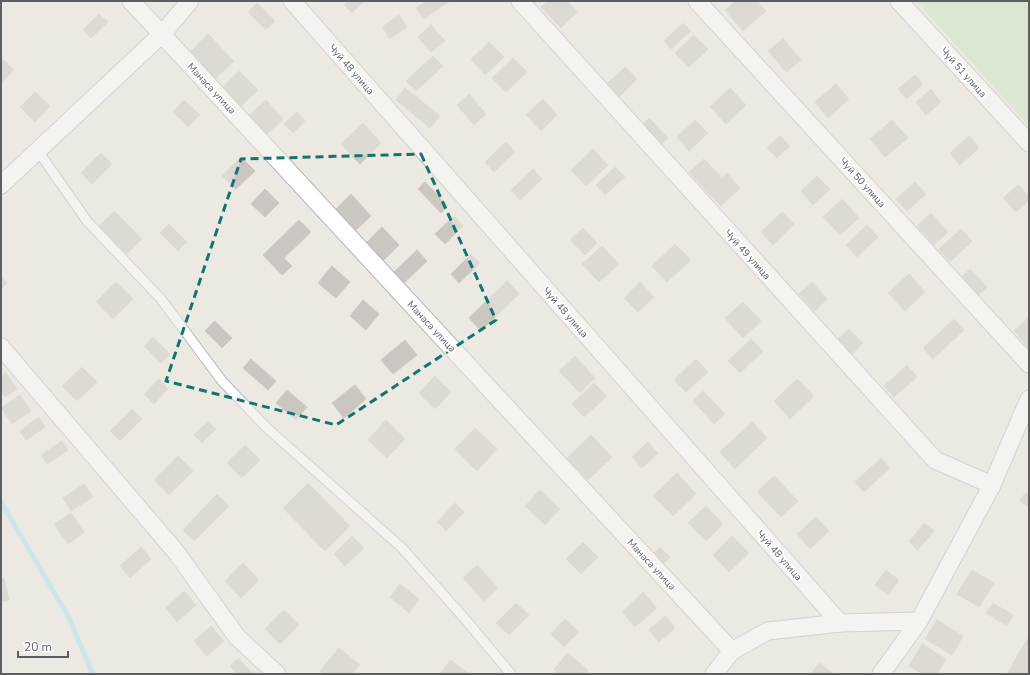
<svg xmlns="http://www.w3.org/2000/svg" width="1030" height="675" font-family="'Nunito Sans',sans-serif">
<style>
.green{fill:#c6e3c0}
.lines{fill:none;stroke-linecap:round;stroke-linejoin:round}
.stream{stroke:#a6e2f9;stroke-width:5}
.building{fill:#cac6c2;stroke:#d1c9c1}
.service-casing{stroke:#b3b6b9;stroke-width:11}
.minor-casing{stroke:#b3b6b9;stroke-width:19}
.service{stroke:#fff;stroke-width:9}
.minor{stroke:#fff;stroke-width:17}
.marked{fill:none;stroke:#0f766e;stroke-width:3;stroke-dasharray:8 5;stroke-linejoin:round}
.labels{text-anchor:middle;stroke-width:4;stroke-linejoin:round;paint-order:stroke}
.street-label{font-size:10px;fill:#5b5f62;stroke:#fff}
</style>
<rect width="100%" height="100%" fill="#ece9e2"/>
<polygon class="green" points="916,1 1025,1 1029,6 1029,126"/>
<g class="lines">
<polyline class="stream" points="1,502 68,616 93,674"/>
</g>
<g class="building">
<polygon points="349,1 364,1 352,13 344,5"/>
<polygon points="426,1 450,1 424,19 416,8"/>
<polygon points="548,1 567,1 577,12 561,28 541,7"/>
<polygon points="736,1 757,1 766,11 743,31 725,10"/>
<polygon points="257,3 275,21 266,30 248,12"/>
<polygon points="99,14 108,22 91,38 83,30"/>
<polygon points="399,15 407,27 390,39 382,27"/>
<polygon points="683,23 691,31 671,49 664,41"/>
<polygon points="431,25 445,41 431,52 418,37"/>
<polygon points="208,34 234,61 214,80 189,53"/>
<polygon points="694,35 708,49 689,67 675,53"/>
<polygon points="783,39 801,60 786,72 768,51"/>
<polygon points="489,42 504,57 485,75 471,59"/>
<polygon points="433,56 443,66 416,91 406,81"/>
<polygon points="513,58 527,72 506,92 492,78"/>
<polygon points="4,60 14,70 1,83 1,63"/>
<polygon points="625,67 637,79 619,97 607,84"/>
<polygon points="239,71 258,90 240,107 222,88"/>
<polygon points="915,75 923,84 907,99 898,89"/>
<polygon points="836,84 849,99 828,118 815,102"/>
<polygon points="405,88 440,116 430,128 396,100"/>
<polygon points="730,88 746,105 726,124 710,107"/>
<polygon points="931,89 941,102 926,115 916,102"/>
<polygon points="35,92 50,106 35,122 20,107"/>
<polygon points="469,94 486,114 474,125 457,105"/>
<polygon points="543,99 557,115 541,131 526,115"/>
<polygon points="184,100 200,115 188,127 173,112"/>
<polygon points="266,100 283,119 266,135 248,116"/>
<polygon points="297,112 305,121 293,133 284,124"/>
<polygon points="649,118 668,138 660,145 641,126"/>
<polygon points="695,120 708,133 689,151 677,137"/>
<polygon points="892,120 908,138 885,157 870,139"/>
<polygon points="363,123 381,143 360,164 341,144"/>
<polygon points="780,136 790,146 777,158 767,148"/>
<polygon points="969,136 979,148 960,165 950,153"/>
<polygon points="506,142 515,152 494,172 485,162"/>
<polygon points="593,149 608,165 586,186 571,170"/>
<polygon points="101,153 112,164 92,184 81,173"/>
<polygon points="241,157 255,171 236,189 222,176"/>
<polygon points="704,159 722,178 707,192 689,172"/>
<polygon points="615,167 625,177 605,195 596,185"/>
<polygon points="533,169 542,179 520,200 511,190"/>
<polygon points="727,173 740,188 721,206 707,192"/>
<polygon points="817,176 830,189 813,205 801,191"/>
<polygon points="425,182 448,206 441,213 418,189"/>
<polygon points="915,182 926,194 907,211 896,199"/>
<polygon points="1018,185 1029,196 1029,200 1016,212 1003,198"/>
<polygon points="265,189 279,203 265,217 251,204"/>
<polygon points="351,194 371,216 353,233 333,212"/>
<polygon points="842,199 859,218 840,235 823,217"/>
<polygon points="114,211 142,239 127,254 99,226"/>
<polygon points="782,212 794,224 773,245 761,232"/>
<polygon points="931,213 948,232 934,245 917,226"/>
<polygon points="454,216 463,226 445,244 435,234"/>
<polygon points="299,220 311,232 284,258 292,266 282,275 263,255"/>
<polygon points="169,224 187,242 178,251 160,233"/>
<polygon points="867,225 878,237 857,257 846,245"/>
<polygon points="382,227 399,245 382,262 365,244"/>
<polygon points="583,228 597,243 585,255 570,240"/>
<polygon points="961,229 972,241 950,262 939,249"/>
<polygon points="675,244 691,260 667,282 652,266"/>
<polygon points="602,246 619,264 599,282 582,264"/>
<polygon points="417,250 427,261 404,283 394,272"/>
<polygon points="471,254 480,263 459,283 451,274"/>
<polygon points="332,266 350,282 336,298 318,283"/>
<polygon points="970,269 987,287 978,295 962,276"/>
<polygon points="909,274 925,292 905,311 888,293"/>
<polygon points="1,277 7,283 1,289"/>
<polygon points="507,281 519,294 481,331 469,318"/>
<polygon points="116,282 133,299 113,319 96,302"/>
<polygon points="640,282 654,297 638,312 624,298"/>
<polygon points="812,282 827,299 815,311 799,294"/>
<polygon points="363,300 379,314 366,330 350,316"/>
<polygon points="743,302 761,321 743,338 725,318"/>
<polygon points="1029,317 1029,346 1028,347 1014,331"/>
<polygon points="954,319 964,330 933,359 923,348"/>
<polygon points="215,321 232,338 222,348 205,331"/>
<polygon points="849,329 863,343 852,354 838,339"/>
<polygon points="153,337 170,354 161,363 144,346"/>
<polygon points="751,339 763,351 740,373 728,361"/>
<polygon points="405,340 417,355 393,374 381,360"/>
<polygon points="575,356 595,378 580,393 559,371"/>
<polygon points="251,359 276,381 268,390 243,368"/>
<polygon points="696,359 708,372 686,392 674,380"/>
<polygon points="907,365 917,377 894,397 884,386"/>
<polygon points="82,367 97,382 77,401 62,386"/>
<polygon points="6,373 17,389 5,397 1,392 1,376"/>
<polygon points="435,376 451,392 435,409 419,393"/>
<polygon points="159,379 168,389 154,404 144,394"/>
<polygon points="797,379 814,396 790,419 774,401"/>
<polygon points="594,383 607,396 584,417 572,404"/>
<polygon points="355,385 366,399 344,418 332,403"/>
<polygon points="287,390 307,407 296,420 276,403"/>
<polygon points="703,391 725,414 714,424 693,401"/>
<polygon points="20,395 31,411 12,424 1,408"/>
<polygon points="132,409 142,419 120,441 110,431"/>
<polygon points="39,417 45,427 26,440 20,431"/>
<polygon points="386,420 405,439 387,458 368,440"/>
<polygon points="208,421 216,429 202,443 194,435"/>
<polygon points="752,422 767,438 735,469 720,452"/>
<polygon points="475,428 497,449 477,471 455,449"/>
<polygon points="591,435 612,457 588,480 567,458"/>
<polygon points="62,441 68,450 47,464 41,455"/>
<polygon points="648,442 658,453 642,468 632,457"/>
<polygon points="245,445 260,460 242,478 227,463"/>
<polygon points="178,456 193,471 169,495 154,480"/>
<polygon points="881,458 890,468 864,492 855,482"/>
<polygon points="677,473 696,494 673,516 653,496"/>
<polygon points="774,476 798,501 781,517 757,492"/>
<polygon points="308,483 350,526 325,551 283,508"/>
<polygon points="84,484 93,497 71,511 63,498"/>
<polygon points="540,490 560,509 545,525 525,506"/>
<polygon points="1026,492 1029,494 1029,507 1020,501"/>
<polygon points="217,494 229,506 194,541 183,530"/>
<polygon points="455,503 464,512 446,531 437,522"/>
<polygon points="706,506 723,524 706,541 688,523"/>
<polygon points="71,513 84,532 68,544 54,524"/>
<polygon points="816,517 829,531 810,549 797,534"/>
<polygon points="924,523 934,531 918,550 909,542"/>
<polygon points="352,536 364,548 345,566 334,554"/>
<polygon points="732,536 749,553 729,572 713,555"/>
<polygon points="583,542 598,557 581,574 566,559"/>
<polygon points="141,547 151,559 130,578 120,566"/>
<polygon points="660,547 670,557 661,566 651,556"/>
<polygon points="243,563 259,580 241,598 225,581"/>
<polygon points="477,565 498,588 484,601 463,578"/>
<polygon points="886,570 899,580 888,595 875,585"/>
<polygon points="972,570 994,583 979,607 957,594"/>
<polygon points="4,578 9,600 1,602 1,579"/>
<polygon points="400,584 419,599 409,613 390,597"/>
<polygon points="184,591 196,605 177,622 166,608"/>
<polygon points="643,592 657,608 635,627 622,612"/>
<polygon points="516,603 529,615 509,635 496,623"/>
<polygon points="993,603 1013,615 1007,626 986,613"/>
<polygon points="284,610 299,625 280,644 265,629"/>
<polygon points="665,616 675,628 659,642 649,630"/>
<polygon points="565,619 579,632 564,647 551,634"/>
<polygon points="937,620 963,636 952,655 925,639"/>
<polygon points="211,626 224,641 207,656 194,641"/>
<polygon points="1029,636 1029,674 1007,674"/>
<polygon points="922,644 946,659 937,674 923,674 909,666"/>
<polygon points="339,648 360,665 352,674 324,674 320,671"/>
<polygon points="567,653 588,670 585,674 559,674 554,670"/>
<polygon points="238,658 252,673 252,674 237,674 230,666"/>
<polygon points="451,660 469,674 440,674"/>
<polygon points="819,663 834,674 811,674"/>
</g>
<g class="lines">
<defs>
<polyline id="service" points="38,151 87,221 161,299 222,381 267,428 402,548 465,619 511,674"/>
<g id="minor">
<polyline points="131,1 732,651"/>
<polyline points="292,1 840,623"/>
<polyline points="520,1 935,460 992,485"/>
<polyline points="697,1 1029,364"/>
<polyline points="899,1 1029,143"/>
<polyline points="1,185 162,34 190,1"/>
<polyline points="1,347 176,552 237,637 277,674"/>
<polyline points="714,674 732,651 768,631 840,623 919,621"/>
<polyline points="881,674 919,621 992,485 1029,399"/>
</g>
</defs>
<use href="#service" class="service-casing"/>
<use href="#minor" class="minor-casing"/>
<use href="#service" class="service"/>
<use href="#minor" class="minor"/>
</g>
<path d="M0 0H1030V675H0ZM421,154L496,320L336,425L166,381L241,159Z" fill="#ece9e2" fill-opacity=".55" fill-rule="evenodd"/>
<path class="marked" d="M421,154L496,320L336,425L166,381L241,159Z"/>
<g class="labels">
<g class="street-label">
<text transform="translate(352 69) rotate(49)" y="4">Чуй 48 улица</text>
<text transform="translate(964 72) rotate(48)" y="4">Чуй 51 улица</text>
<text transform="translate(212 88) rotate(47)" y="4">Манаса улица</text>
<text transform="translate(863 182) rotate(48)" y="4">Чуй 50 улица</text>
<text transform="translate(748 254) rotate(48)" y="4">Чуй 49 улица</text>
<text transform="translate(566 312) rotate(49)" y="4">Чуй 48 улица</text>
<text transform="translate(432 326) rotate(47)" y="4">Манаса улица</text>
<text transform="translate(780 555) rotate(49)" y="4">Чуй 48 улица</text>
<text transform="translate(652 564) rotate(47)" y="4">Манаса улица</text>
</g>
</g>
<rect width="1030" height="675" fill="none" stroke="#5b5f62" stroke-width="4"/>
<path d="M18 651v6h50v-6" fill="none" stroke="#5b5f62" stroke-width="2"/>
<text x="24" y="651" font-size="12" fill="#5b5f62" stroke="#ffffff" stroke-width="3" paint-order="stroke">20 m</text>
</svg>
